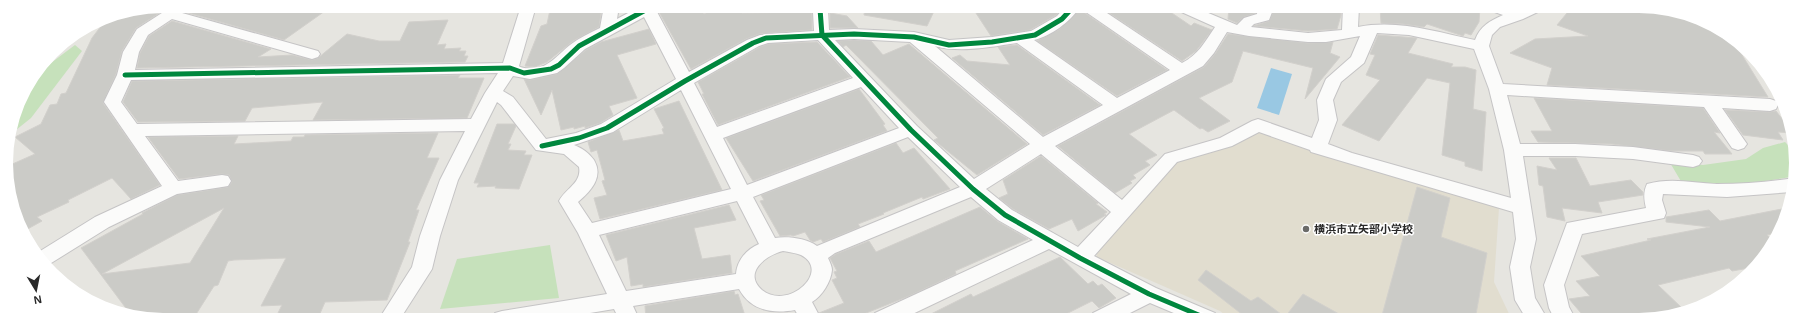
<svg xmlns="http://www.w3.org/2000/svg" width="1802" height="326" font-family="Arial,'Noto Sans JP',sans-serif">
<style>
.education{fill:#e1ddcf}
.green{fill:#c6e1bb}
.water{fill:#99c8e3}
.building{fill:#cbcbc7;stroke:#d2d0cc;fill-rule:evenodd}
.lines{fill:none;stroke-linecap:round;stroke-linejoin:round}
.minor-casing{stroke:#c5c4c5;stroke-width:2}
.minor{fill:#fbfbfa;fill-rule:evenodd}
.cycleway-casing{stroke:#fff;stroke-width:8}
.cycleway{stroke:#00873e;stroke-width:5}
.poi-dot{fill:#6b6b69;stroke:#fff;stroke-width:1.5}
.labels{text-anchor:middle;stroke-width:3;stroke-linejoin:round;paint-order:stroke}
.poi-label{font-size:11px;font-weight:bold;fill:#292929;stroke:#fff;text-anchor:start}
</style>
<rect width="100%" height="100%" fill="#e6e5e0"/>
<polygon class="education" points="1256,130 1499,208 1494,282 1512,320 1230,319 1220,311 1097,257 1096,251 1174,161"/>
<g class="green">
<polygon points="75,45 82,51 31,118 11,134 18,103 39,72"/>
<path d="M1785,142L1792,149L1794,176C1757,184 1721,186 1682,183L1669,161L1703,165L1746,159L1763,148Z"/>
<polygon points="550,245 559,298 440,309 457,259"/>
</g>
<polygon class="water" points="1271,68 1292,74 1279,115 1257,108"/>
<g class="building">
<polygon points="163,6 332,6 284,40 171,8 164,10 136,28 122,51 116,74 103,103 160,185 131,199 112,178 68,200 69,202 37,217 42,221 24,231 14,213 8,166 35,154 15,137 41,124 50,105 57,104 61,94 66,93 92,38 108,17"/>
<polygon points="560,6 602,6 599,27 573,41 547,62 535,67 525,66 541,26 547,24 550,10 559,10"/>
<polygon points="692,6 697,6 699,10 702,10 704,14 719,6 755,7 742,13 810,12 812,13 812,30 759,34 746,39 691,69 659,12 676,8 678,10"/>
<polygon points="865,7 936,7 927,26 864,15"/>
<polygon points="972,7 1063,7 1056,15 1030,30 991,36"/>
<polygon points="1100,7 1163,7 1191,26 1194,23 1212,30 1196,51 1182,61"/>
<polygon points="1229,7 1256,7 1256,13 1244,17 1237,23 1228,19"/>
<polygon points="1279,7 1326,7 1326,10 1341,13 1341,15 1337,29 1308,31 1254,26 1269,21 1274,10 1277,11"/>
<polygon points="1380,7 1480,7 1479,22 1471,35 1465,33 1463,36 1427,24 1424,27 1403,24 1381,23"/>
<polygon points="1572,7 1659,7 1717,27 1721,30 1716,34 1734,42 1768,97 1547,85 1552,68 1510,53 1535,39 1588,36 1557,25"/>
<polygon points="1080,9 1082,11 1167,70 1117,96 1037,41 1060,29"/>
<polygon points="830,13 847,16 858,28 830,28"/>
<polygon points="448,20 437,45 446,44 444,49 461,48 459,51 466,51 464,56 468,56 465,62 137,68 140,53 149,36 172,21 271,49 258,57 292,55 312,60 318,58 347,34 379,41 400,41 409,22"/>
<polygon points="649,29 656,44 617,55 637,98 609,106 613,115 600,123 585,128 585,126 574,129 574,127 561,130 552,90 541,115 524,79 530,80 557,74 586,50 601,42"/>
<polygon points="1228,34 1308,43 1333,42 1330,53 1340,57 1305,99 1313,68 1243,51 1232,82 1199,98 1230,121 1208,132 1202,128 1200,129 1174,110 1129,134 1157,155 1145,161 1150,165 1133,175 1136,178 1130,181 1132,183 1115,193 1058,146 1204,67 1215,54"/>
<polygon points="1378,35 1417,38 1408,53 1453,64 1451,67 1465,67 1476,70 1473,109 1486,112 1482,171 1465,166 1465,162 1442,155 1450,83 1427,78 1379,141 1342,125 1380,80 1366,75 1375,55 1370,54"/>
<polygon points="854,40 871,41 883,55 909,44 1027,144 977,175 934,140 938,138 846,45 843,47 838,41"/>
<polygon points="817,42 850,77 718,125 702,94 704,94 698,82 760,47 768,44"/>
<polygon points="1017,45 1100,105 1043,135 952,58 960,55 967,61 1010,65 998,47"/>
<polygon points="460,75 458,78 484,78 467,118 313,120 323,102 252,108 245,121 138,122 123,102 132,81"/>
<polygon points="859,89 885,124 883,125 887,131 753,181 726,138"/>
<polygon points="1534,98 1703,108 1720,133 1714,132 1732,154 1705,154 1703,151 1671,151 1612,144 1538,142 1531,131 1552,131"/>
<polygon points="679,101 722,190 600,219 594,198 607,195 602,181 605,180 597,150 591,152 588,142 619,130 623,141 664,134 662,129 664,128 654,109"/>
<polygon points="1725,110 1770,112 1776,111 1791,130 1791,133 1778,132 1783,140 1743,135"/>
<polygon points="497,124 514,124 516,126 508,144 511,144 508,150 526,151 524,155 532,155 519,189 495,188 496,186 477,187 479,183 474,183"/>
<path d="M438,133L427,158H439L416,210H419L408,242H410L387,300L325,302L318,318L275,319L282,305L261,306L286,258L234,260L228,261L218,285L214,286L193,319H143L131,315L81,248L143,214L142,213L177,195L228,187L232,182L229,175L222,174L179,179L148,137L238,136L234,144L291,141L293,137H304L305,135ZM224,208L190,263L102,274Z"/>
<polygon points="896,143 903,153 914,148 950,189 923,199 922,197 883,213 884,214 858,224 860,227 823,242 821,239 813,242 810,240 805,232 793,236 791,235 780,236 760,201 764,200 761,195"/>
<polygon points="1041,156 1098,203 1096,204 1107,212 1104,214 1106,215 1078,231 1072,219 1049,229 1013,209 999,198 1008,194 1003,180"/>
<polygon points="1549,158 1576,158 1590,186 1631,180 1643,192 1643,195 1598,202 1602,213 1562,208 1565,221 1547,217 1543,186 1539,185 1537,166 1557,170"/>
<polygon points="1417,187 1450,198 1441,237 1487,253 1475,320 1381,319"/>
<polygon points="729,205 736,220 694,228 702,259 730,255 732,273 643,287 643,284 631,286 627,257 616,261 606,235"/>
<polygon points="980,207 997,221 1028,239 955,271 956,274 909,296 851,319 822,319 819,313 844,303 832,280 837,278 834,272 837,271 830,258 836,254 869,241 876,252"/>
<polygon points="1787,208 1780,232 1767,235 1774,241 1755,267 1732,271 1729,268 1658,285 1684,310 1642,320 1587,320 1569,299 1590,296 1576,281 1600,276 1581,256 1651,240 1647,239 1710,227 1666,222 1666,217 1709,210 1720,221"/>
<polygon points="1060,257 1088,284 1093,281 1098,286 1102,284 1116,298 1099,308 1092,301 1062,316 1061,314 1050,319 921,319 971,294 973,297"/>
<polygon points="1206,270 1251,301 1258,297 1285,317 1303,294 1348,319 1248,319 1198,280"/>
<polygon points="734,291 735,295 738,294 746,319 646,319 645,306"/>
</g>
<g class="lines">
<defs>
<g id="minor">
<path d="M521,6H536L519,66L520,67C544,74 554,58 570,45C579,38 590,33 600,28L604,6H619L617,19L641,6H660L656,10L689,72L747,40L760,35L814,31L813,12L809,10L807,7H826L828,9L829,30L854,29L914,32L949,40L992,37L1031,31L1057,16L1065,7H1098L1182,63C1198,55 1205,42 1215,27L1177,10L1175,7H1194L1237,25L1244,18L1257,14L1258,7H1274L1269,20L1254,24L1251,27L1308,33L1342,30L1343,7H1359L1358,27C1398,19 1436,32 1475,40C1480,26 1490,21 1503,15L1489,10L1487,7H1508L1516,10L1523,7H1544L1542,10L1523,19L1500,27L1492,35L1489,46L1503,84L1770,99L1776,101L1778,105L1776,109L1770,111L1722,108L1747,144L1744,148L1738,150L1732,148L1704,107L1507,95L1520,144H1575L1633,147L1693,155L1699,157L1702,161L1699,165L1693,167L1633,159L1575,156H1523L1536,239L1530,267L1535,298L1548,320H1527L1515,300L1510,267L1516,239L1513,212L1311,152L1310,150L1259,132L1232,146L1177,162L1094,256L1156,288L1215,313L1218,319H1188L1150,303L1118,319H1090L1093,313L1131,294L1049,249L902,319H872L875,313L1033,240L998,220L971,197L835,253L828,258C830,262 832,267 832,270C831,282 822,296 812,302L821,319H800L795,310C773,314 751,311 739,289L633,306L639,319H619L614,309L554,319H492L495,313L502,311L607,294L578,233L559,201C566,188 582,183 579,167L564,154L536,150L501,105L497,102L458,180L440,236L432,269L400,319H379L412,267L420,236L440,180L465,131L145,136L178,181L222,175L228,176L231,181L228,186L222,187L177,194L109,227L48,265L45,266L37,253L95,217L162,186L104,102L117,75L123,52L137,29L165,11L170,9L175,11L318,51L320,54L318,57L312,59L172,19L148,35L139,52L135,70L503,63ZM1080,7L1083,10L1170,70L1117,98L1034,40C1051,36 1070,22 1080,7ZM644,17L676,79L601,124L576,133L546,139L513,97L503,91L513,76L530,79L557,73L564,68L585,49ZM1227,32L1249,36L1308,42H1326L1360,36L1351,57L1326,79L1317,100L1319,120L1312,138L1264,121L1258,119L1252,121L1220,138L1165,154L1122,200L1055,146L1203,66L1214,53ZM1377,33L1409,35L1474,49L1489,89L1504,150L1511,198L1352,153L1328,144L1337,120L1333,100L1341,82L1364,63ZM854,39L910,42L1030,144L974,179L917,126L835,40ZM818,40L853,78L717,127L694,83L759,46L768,43ZM1017,43L1103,105L1043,137L935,46C961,53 990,47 1017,43ZM498,73L485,93L471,119L137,124L121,102L131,80ZM861,87L899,128L747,185L723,138ZM681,90L731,189L592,223L578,202C591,191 604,177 594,160C589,153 582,148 574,145L613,132ZM908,137L960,187L817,246C806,238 787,236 775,238L753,197ZM1041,154L1111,212L1078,247L1012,210L986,189ZM737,201L759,244C747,249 737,260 736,274L626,291L599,235ZM783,251C789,252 796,253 801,255C832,271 788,311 762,290C742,272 767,255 783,251Z"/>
<path d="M1794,178L1795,183L1792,192L1727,197L1663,194L1662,200L1666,213L1664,218L1582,234L1564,285L1569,307L1576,320H1555L1549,308L1544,285L1567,223L1646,208C1644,200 1643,192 1647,184C1671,177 1694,183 1717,184C1743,184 1769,182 1794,178Z"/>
</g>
</defs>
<use href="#minor" class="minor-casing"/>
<use href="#minor" class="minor"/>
<defs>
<g id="cycleway">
<polyline points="814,7 820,9 822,35 911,130 973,189 1005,215 1080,258 1149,294 1208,319"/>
<polyline points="125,75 510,68 524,73 551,69 559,65 579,46 653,6"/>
<polyline points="542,146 579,138 607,128 685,81 753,43 766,38 854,34 914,37 949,45 992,42 1035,35 1062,19 1073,7"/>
</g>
</defs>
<use href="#cycleway" class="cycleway-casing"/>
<use href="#cycleway" class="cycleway"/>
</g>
<circle class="poi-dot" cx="1306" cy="229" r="4"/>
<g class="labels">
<g class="poi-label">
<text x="1314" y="233">横浜市立矢部小学校</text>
</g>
</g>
<path d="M0 0H1802V326H0ZM163 13H1639A150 150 0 0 1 1789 163V163A150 150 0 0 1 1639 313H163A150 150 0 0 1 13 163V163A150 150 0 0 1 163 13Z" fill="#fff" fill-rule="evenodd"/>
<g transform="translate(36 290) rotate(170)" stroke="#ffffff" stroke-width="3" paint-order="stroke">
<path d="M0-3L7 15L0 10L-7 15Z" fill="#292929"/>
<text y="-6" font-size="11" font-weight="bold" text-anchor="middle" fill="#292929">N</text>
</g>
</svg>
